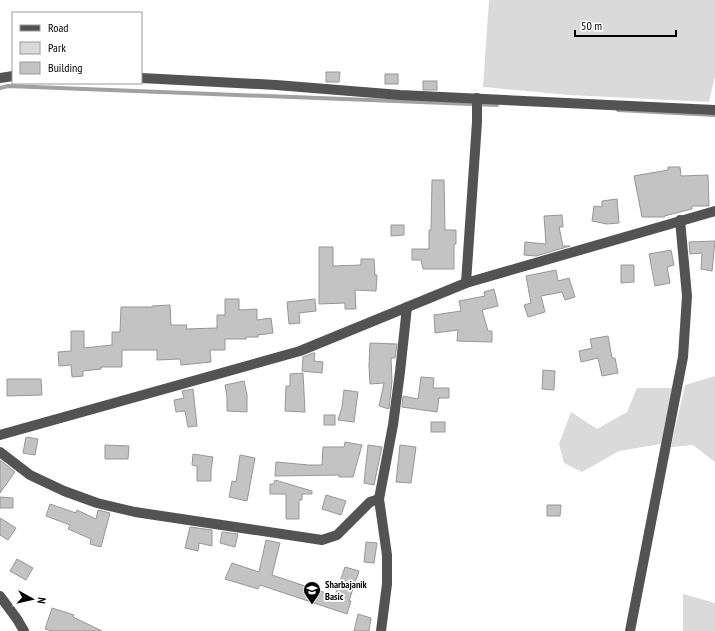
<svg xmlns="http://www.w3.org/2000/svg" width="715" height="631" font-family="'PT Sans Narrow',sans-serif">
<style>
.green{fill:#dadada}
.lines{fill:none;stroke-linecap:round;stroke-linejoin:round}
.stream{stroke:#a1a1a1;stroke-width:4}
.building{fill:#c3c3c3;stroke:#979797}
.minor{stroke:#535353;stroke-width:10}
.labels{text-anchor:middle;stroke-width:3.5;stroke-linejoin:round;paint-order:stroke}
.poi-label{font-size:10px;font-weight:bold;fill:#000;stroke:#fff;text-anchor:start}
</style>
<rect width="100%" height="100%" fill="#fff"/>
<g class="green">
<polygon points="489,0 715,0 715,76 709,102 570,95 483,87"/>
<polygon points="715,376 715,462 693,445 671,447 685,385"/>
<polygon points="637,388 672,388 661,444 619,451 582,472 564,463 559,444 571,412 597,429 627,412"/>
<polygon points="683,594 715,603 715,631 683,631"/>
</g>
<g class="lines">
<g class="stream">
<polyline points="0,88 8,86 497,105"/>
<polyline points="618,110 715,115"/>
</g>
</g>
<g class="building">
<polygon points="326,72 340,72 339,82 326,82"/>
<rect x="385" y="74" width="13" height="10"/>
<rect x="423" y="81" width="14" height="9"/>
<polygon points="668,167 680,167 681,176 708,175 709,206 692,206 692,209 664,216 665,217 642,217 634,176 668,170"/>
<polygon points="432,180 444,180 445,230 456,230 456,244 454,244 454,269 423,269 421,260 412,260 412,249 429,249 429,230 431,230"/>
<polygon points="617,199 619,223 607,224 592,221 594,206 602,207 602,201"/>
<polygon points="562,215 563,227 559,227 563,246 570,246 536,256 524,255 525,242 546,244 544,216"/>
<polygon points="391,225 404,225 404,235 391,236"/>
<polygon points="715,241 712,271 701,269 702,253 690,254 689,242"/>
<polygon points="319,247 333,247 333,266 361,265 361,259 374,259 375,275 377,275 376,291 355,290 356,309 345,309 345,303 319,304"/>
<polygon points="671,250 674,265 667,267 670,283 655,286 649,254"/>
<polygon points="621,265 634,265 634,282 621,283"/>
<polygon points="556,270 558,281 569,278 575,297 565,300 562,292 541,296 545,312 528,317 524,305 531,303 526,276"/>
<polygon points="494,289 498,306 482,310 488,331 492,331 492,342 457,341 458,330 435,333 434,315 461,311 459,301 485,296 484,292"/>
<polygon points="225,299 239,299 239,310 257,309 257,320 271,318 273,333 258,335 258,337 246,337 246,339 225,339 225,350 210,350 211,362 181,365 180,359 157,360 157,350 122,350 122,367 101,367 101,369 83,371 83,376 72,377 71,365 59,366 58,352 71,351 71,331 84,331 84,348 112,345 112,332 120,332 121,307 152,307 152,306 170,305 171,325 187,325 186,329 217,328 217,315 225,315"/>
<polygon points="315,299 316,311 299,313 300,323 289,324 287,302"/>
<polygon points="608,336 612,358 615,358 618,373 602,376 598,358 581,362 579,351 592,348 590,339"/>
<polygon points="370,343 397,344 395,358 391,358 392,381 389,409 379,406 384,383 370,384 369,366"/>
<polygon points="313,353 315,353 314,361 323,362 322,373 302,371 303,357"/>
<polygon points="543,370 555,371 554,390 542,389"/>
<polygon points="303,373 305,412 285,411 286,386 290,386 290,374"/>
<polygon points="421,377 434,378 433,388 449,388 449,398 439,398 437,412 402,407 403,396 418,399"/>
<polygon points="7,379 41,379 42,395 7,396"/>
<polygon points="244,381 247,395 247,412 227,411 227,397 225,385"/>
<polygon points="193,389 197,426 188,427 185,411 176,412 174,400 184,398 182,391"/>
<polygon points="344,390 358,392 354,422 338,420 342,407"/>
<rect x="324" y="415" width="11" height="10"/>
<rect x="431" y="422" width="14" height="10"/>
<polygon points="26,437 38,439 35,455 23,453"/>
<polygon points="345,442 362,445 353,477 339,477 339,475 275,476 276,462 309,465 322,465 323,447 344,447"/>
<polygon points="105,445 129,446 128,459 105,459"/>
<polygon points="368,445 382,447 374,485 364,483"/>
<polygon points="400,445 416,447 411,483 396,482"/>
<polygon points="193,454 213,457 211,470 211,481 197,481 197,466 192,465"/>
<polygon points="240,455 255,458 247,501 229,497 232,481 236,482"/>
<polygon points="0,460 15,472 0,493"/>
<polygon points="275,480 312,491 312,494 302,494 302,500 299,500 299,519 286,519 286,494 270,494 270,484 274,484"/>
<polygon points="326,495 346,501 341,515 322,509"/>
<polygon points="0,497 13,498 13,508 0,508"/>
<polygon points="50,504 76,513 77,510 96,519 98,510 110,513 101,547 90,544 91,539 68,529 70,525 46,516"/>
<polygon points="547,505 561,505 560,516 547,516"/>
<polygon points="0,518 16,528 8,540 0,535"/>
<polygon points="190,527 212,530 212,546 199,543 198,551 185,548"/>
<polygon points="222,532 238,534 235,547 220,543"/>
<polygon points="266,540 280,543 272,575 299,584 299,585 299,584 335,596 345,567 359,571 349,601 351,601 347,614 260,585 258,589 225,579 232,563 259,572"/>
<polygon points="366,542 377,543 374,563 364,562"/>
<polygon points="17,559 33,568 26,580 10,571"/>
<polygon points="52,608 74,615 73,617 102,631 52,631 45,629"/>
<polygon points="358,614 371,618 369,631 354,631"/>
</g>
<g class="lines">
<g class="minor">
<polyline points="0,78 13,76"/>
<polyline points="141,78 276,85 400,95 715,110"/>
<polyline points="466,283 477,122 477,98"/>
<polyline points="0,435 300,351 466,283 715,211"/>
<polyline points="0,452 30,475 64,491 97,503 135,512 322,540 337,535 370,502 379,499"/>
<polyline points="0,596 17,619 24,631"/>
<polyline points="381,631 387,584 387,555 379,499 393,425 400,372 407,307"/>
<polyline points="630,631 683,357 687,296 680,220"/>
</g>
</g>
<defs>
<symbol id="school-pin" viewBox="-11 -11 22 30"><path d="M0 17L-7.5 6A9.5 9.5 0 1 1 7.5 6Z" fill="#000" stroke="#fff"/><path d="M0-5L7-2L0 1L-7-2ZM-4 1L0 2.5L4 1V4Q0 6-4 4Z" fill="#fff"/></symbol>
</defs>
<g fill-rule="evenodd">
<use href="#school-pin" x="302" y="580" width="20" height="27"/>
</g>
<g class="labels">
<g class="poi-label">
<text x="325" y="588">Sharbajanik<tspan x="325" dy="12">Basic</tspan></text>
</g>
</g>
<rect x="12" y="12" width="130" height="72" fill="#ffffff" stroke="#999999"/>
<rect x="20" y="25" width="20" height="6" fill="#535353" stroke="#999999"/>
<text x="48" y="32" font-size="12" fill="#000000">Road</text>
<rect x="20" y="42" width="20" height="12" fill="#dadada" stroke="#999999"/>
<text x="48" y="52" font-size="12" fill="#000000">Park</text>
<rect x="20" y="62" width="20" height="12" fill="#c3c3c3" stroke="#999999"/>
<text x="48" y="72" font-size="12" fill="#000000">Building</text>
<g transform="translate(32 599) rotate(98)" stroke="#ffffff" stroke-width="3" paint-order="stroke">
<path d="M0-3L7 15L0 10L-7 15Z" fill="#000000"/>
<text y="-6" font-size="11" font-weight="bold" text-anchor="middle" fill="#000000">N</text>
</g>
<path d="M575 30v6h101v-6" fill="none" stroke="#000000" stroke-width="2"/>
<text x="581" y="30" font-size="12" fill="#000000" stroke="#ffffff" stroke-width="3" paint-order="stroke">50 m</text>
</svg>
